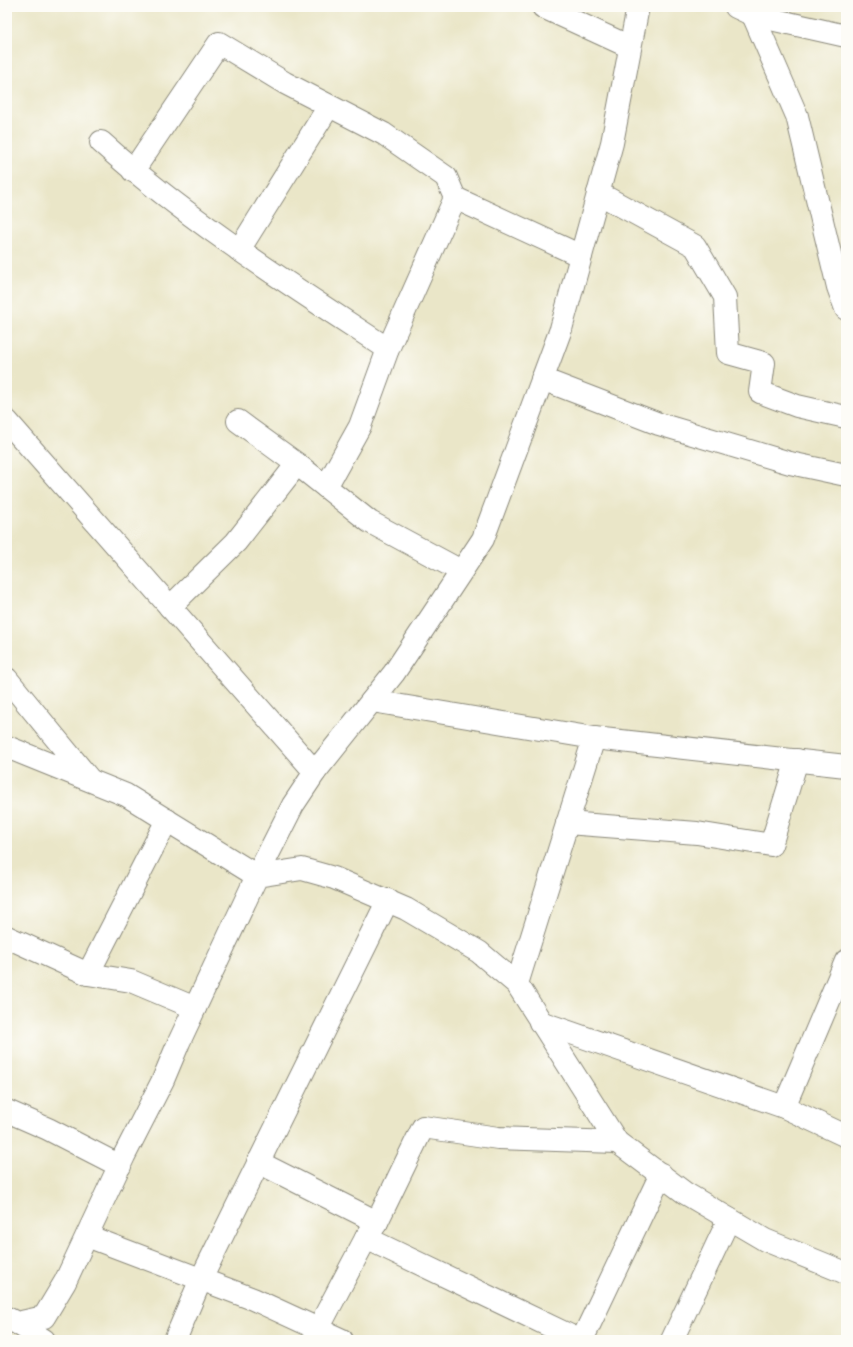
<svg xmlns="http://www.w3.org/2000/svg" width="853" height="1347" font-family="'Sorts Mill Goudy',serif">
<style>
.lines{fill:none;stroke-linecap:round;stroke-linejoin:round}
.minor-casing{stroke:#8a887a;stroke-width:24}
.major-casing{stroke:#8a887a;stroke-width:24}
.minor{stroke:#fff;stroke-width:22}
.major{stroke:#fff;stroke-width:22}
</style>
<rect width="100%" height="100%" fill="#fdfcf7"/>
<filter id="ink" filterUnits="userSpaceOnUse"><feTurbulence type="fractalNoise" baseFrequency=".025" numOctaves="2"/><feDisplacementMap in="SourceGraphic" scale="8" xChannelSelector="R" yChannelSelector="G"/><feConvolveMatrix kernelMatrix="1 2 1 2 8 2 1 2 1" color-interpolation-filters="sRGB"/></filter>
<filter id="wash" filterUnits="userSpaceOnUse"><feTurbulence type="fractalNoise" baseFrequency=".012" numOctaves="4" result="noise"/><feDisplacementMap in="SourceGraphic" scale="16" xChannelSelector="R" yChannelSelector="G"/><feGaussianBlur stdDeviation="0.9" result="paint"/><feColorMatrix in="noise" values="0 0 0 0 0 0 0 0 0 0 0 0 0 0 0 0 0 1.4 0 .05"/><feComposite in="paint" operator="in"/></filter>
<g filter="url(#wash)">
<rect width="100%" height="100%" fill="#eae6c8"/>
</g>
<g filter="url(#ink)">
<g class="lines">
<defs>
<g id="minor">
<polyline points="543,7 630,47"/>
<polyline points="736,7 753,15 797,116 838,287 846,309"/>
<polyline points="753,15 846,36"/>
<path d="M101,142C189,221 289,284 388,349L455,198L581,256"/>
<polyline points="133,171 219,43 285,83 384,134 446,177 455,198"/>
<polyline points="598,193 695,246 725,297 728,353 764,363 760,392 797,406 846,417"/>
<polyline points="239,250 329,106"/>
<polyline points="542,379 659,424 790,463 846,475"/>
<polyline points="7,421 315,772"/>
<polyline points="238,421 297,464"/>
<polyline points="326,487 360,426 388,349"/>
<polyline points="170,607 236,542 297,464 370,522 461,571"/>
<polyline points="7,679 90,780"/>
<polyline points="372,701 594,738 517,984"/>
<polyline points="594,738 846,766"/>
<polyline points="7,747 126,795 257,876 293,805 315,772 394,673 483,539 561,329 612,143 638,7"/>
<polyline points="567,823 697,833 771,845 797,760"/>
<polyline points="7,937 88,974 167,820"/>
<polyline points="88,974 131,981 195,1008"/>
<polyline points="540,1022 784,1107 846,1136"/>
<polyline points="784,1107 846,961"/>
<polyline points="7,1111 48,1129 120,1166"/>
<polyline points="258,1162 377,1222"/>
<polyline points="87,1236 253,1299 342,1340"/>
<polyline points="366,1238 377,1222 423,1127 498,1138 617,1142"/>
<polyline points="17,1323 44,1340"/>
<polyline points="175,1340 201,1279 388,900"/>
<polyline points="316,1340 318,1329 366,1238 579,1340"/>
<polyline points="582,1340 661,1174"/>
<polyline points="672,1340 729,1219"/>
</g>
<polyline id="major" points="7,1318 17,1323 44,1317 65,1282 124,1156 163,1080 179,1042 257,876 302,869 334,878 406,909 479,952 517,984 617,1142 685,1193 765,1240 846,1273"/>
</defs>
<use href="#minor" class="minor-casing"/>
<use href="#major" class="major-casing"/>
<use href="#minor" class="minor"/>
<use href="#major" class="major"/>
</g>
</g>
<rect width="853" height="1347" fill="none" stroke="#fdfcf7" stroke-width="24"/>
</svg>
